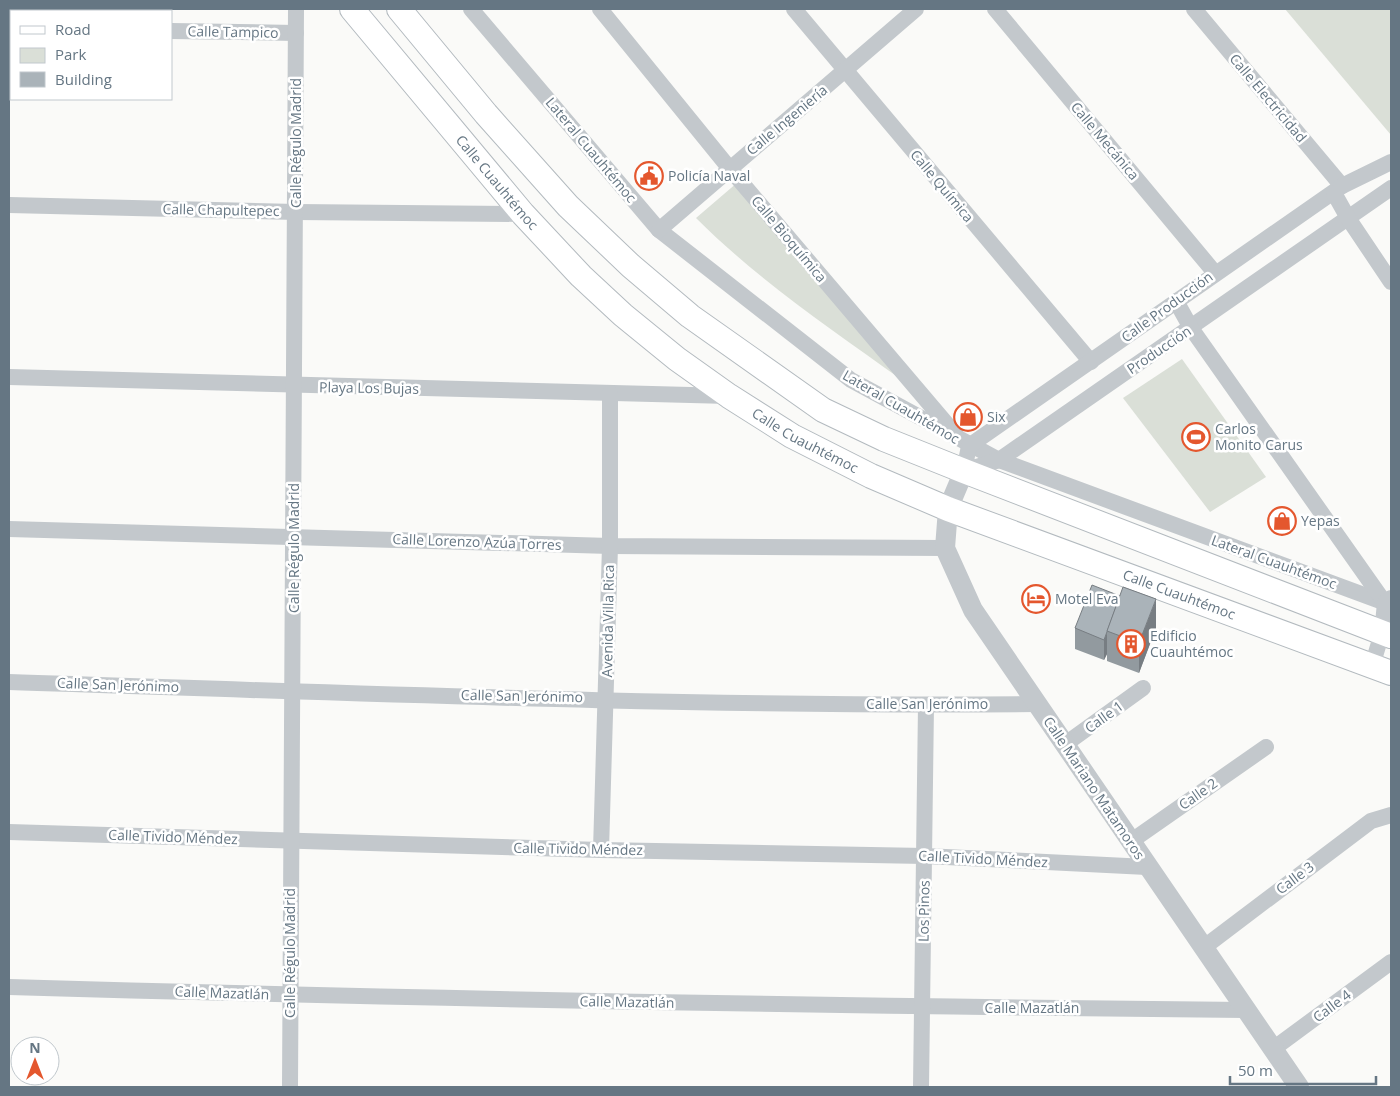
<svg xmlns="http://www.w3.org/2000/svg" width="1400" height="1096" font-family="'Open Sans',sans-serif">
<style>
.green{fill:#dadfd7}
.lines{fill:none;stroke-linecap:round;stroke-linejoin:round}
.secondary-casing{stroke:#b3babf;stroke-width:26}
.minor{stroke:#c3c8cc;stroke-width:16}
.tertiary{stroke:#c3c8cc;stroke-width:20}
.secondary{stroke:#fff;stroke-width:24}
.wall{fill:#929a9f}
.shaded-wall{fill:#777d82}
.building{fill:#aab3b9;stroke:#777d82}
.labels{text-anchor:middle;stroke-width:5;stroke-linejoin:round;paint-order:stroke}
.street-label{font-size:14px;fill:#657683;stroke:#fff}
.poi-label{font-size:14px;fill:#657683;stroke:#fff;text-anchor:start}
</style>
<rect width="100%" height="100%" fill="#fafaf8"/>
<g class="green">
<polygon points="1285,9 1391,9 1391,135"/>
<path d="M738,182L902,380C831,329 758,280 696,218Z"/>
<polygon points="1182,359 1266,477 1210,512 1123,398"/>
</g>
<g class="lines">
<defs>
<g id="secondary">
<path id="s1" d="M352,9L523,214L581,276L623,315L677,359L729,396L792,436L871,476L948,509L1391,673"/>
<polyline points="399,9 486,114 568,206 631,266 690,316 823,410 884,439 964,471 1391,636"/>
</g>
</defs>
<use href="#secondary" class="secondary-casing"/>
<g class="minor">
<polyline points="471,9 659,230 851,380 999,460 1391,605"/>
<polyline points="600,9 730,169 956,435"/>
<polyline points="794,9 1091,362"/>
<polyline points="995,9 1215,273"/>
<polyline points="1194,9 1342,186"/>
<polyline points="9,28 11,28"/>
<polyline points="171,31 296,33"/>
<polyline points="1391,162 1342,186 969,446 964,471 999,460 1391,188"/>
<polyline points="1334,193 1348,218 1391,282"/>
<polyline points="9,205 296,212 523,214"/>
<polyline points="659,230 916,9"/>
<polyline points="1176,301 1191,328 1385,603"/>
<polyline points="9,377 729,396"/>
<polyline points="9,529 610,546 945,548"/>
<polyline points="1372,666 1382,633 1385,603 1391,598"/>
<path d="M9,682C351,693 694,707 1036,704"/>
<polyline points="1064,745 1143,688"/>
<polyline points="9,832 601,850 925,856 1147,867"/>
<polyline points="1130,842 1266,747"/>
<polyline points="601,850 610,546 610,393"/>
<polyline points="1203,948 1371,821 1391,815"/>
<path d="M9,987C421,999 833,1006 1245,1010"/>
<polyline points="1273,1049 1391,962"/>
<polyline points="290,1087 296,9"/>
<polyline points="921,1087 926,705"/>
</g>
<polyline class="tertiary" points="964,471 948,509 945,548 973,610 1299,1087"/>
<use href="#secondary" class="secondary"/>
</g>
<polygon class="wall" points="1075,628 1156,628 1139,673 1107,661 1107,654 1104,660 1075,649"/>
<g class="shaded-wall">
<polygon points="1156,599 1156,628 1139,673 1139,643"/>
<polygon points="1107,633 1107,654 1104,660 1104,640"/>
</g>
<g class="building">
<polygon points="1092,585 1120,596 1104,640 1075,628"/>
<polygon points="1123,587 1156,599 1139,643 1107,631"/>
</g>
<defs>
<symbol id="civic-ring" viewBox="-11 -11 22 22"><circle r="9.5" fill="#fff" stroke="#e4572e" stroke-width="1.5"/><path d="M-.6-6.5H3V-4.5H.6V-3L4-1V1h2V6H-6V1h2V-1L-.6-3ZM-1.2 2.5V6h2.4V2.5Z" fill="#e4572e"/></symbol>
<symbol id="shop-ring" viewBox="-11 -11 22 22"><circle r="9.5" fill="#fff" stroke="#e4572e" stroke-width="1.5"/><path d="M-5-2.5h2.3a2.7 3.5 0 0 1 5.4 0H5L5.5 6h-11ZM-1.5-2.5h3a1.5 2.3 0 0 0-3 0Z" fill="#e4572e"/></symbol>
<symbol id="stadium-ring" viewBox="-11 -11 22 22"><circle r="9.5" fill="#fff" stroke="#e4572e" stroke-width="1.5"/><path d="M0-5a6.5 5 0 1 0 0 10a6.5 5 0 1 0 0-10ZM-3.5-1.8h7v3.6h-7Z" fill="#e4572e"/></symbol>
<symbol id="hotel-ring" viewBox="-11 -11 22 22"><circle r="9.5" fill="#fff" stroke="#e4572e" stroke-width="1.5"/><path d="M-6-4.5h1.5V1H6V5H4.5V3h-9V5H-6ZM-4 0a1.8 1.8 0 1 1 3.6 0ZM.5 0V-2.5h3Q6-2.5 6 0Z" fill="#e4572e"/></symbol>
<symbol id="building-ring" viewBox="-11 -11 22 22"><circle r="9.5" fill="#fff" stroke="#e4572e" stroke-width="1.5"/><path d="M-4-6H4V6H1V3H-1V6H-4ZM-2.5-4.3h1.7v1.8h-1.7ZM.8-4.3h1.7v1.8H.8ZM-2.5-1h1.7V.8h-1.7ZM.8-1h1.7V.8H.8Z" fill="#e4572e"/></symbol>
</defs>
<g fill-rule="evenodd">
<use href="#civic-ring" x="633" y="160" width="32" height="32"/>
<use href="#shop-ring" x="952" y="401" width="32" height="32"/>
<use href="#stadium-ring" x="1180" y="421" width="32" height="32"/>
<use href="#shop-ring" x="1266" y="505" width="32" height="32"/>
<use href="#hotel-ring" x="1020" y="583" width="32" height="32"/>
<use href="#building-ring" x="1115" y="628" width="32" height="32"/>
</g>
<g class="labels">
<g class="street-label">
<text transform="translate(233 32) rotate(1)" y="5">Calle Tampico</text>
<text transform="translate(1268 98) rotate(50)" y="5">Calle Electricidad</text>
<text transform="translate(787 120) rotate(-40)" y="5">Calle Ingeniería</text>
<text transform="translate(1105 141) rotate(50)" y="5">Calle Mecánica</text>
<text transform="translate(296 143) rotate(-90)" y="5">Calle Régulo Madrid</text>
<text transform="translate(591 150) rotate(50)" y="5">Lateral Cuauhtémoc</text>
<text dy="5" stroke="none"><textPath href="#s1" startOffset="226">Calle Cuauhtémoc</textPath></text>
<text transform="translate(942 186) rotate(50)" y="5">Calle Química</text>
<text transform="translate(221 210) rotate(1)" y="5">Calle Chapultepec</text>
<text transform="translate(789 239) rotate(50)" y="5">Calle Bioquímica</text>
<text transform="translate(1167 307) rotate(-36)" y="5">Calle Producción</text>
<text transform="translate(1159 350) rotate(-34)" y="5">Producción</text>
<text transform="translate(369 388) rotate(1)" y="5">Playa Los Bujas</text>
<text transform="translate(901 407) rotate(30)" y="5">Lateral Cuauhtémoc</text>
<text dy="5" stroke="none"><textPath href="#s1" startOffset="631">Calle Cuauhtémoc</textPath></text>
<text transform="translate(477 542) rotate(2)" y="5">Calle Lorenzo Azúa Torres</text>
<text transform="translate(294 548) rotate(-90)" y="5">Calle Régulo Madrid</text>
<text transform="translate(1274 562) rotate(20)" y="5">Lateral Cuauhtémoc</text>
<text dy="5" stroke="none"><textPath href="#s1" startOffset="1036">Calle Cuauhtémoc</textPath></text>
<text transform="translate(608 621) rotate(-89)" y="5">Avenida Villa Rica</text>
<text transform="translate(118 685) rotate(2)" y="5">Calle San Jerónimo</text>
<text transform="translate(522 696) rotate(1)" y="5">Calle San Jerónimo</text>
<text x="927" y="709">Calle San Jerónimo</text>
<text transform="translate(1104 717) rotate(-36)" y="5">Calle 1</text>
<text transform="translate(1094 788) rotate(56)" y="5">Calle Mariano Matamoros</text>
<text transform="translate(1198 794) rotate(-35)" y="5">Calle 2</text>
<text transform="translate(173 837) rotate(2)" y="5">Calle Tivido Méndez</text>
<text transform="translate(578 849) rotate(1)" y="5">Calle Tivido Méndez</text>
<text transform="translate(983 859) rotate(3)" y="5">Calle Tivido Méndez</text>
<text transform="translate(1295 878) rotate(-37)" y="5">Calle 3</text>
<text transform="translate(924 911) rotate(-89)" y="5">Los Pinos</text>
<text transform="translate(290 953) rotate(-90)" y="5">Calle Régulo Madrid</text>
<text transform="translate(222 993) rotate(2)" y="5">Calle Mazatlán</text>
<text transform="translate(627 1002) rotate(1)" y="5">Calle Mazatlán</text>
<text transform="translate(1332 1006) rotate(-37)" y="5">Calle 4</text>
<text x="1032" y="1013">Calle Mazatlán</text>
</g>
<g class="poi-label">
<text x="668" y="181">Policía Naval</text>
<text x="987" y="422">Six</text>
<text x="1215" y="434">Carlos<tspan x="1215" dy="16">Monito Carus</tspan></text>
<text x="1301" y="526">Yepas</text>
<text x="1055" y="604">Motel Eva</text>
<text x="1150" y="641">Edificio<tspan x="1150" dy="16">Cuauhtémoc</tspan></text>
</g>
</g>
<rect width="1400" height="1096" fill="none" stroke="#657683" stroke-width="20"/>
<rect x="10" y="10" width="162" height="90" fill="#ffffff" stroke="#c1c8cd"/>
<rect x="20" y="26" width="25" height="8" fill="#ffffff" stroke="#c1c8cd"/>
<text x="55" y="35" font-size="15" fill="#657683">Road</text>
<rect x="20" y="48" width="25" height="15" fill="#dadfd7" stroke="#c1c8cd"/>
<text x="55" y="60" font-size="15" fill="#657683">Park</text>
<rect x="20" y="72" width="25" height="15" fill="#aab3b9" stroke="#c1c8cd"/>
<text x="55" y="85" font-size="15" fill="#657683">Building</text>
<g transform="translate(35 1061)"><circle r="24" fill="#ffffff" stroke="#c1c8cd"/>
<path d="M0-4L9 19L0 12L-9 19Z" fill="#e4572e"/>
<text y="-8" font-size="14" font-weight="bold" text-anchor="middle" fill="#657683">N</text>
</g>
<path d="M1230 1076v8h146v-8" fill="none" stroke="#657683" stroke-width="2.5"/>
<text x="1238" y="1076" font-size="15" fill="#657683" stroke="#ffffff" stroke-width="4" paint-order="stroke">50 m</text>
</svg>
